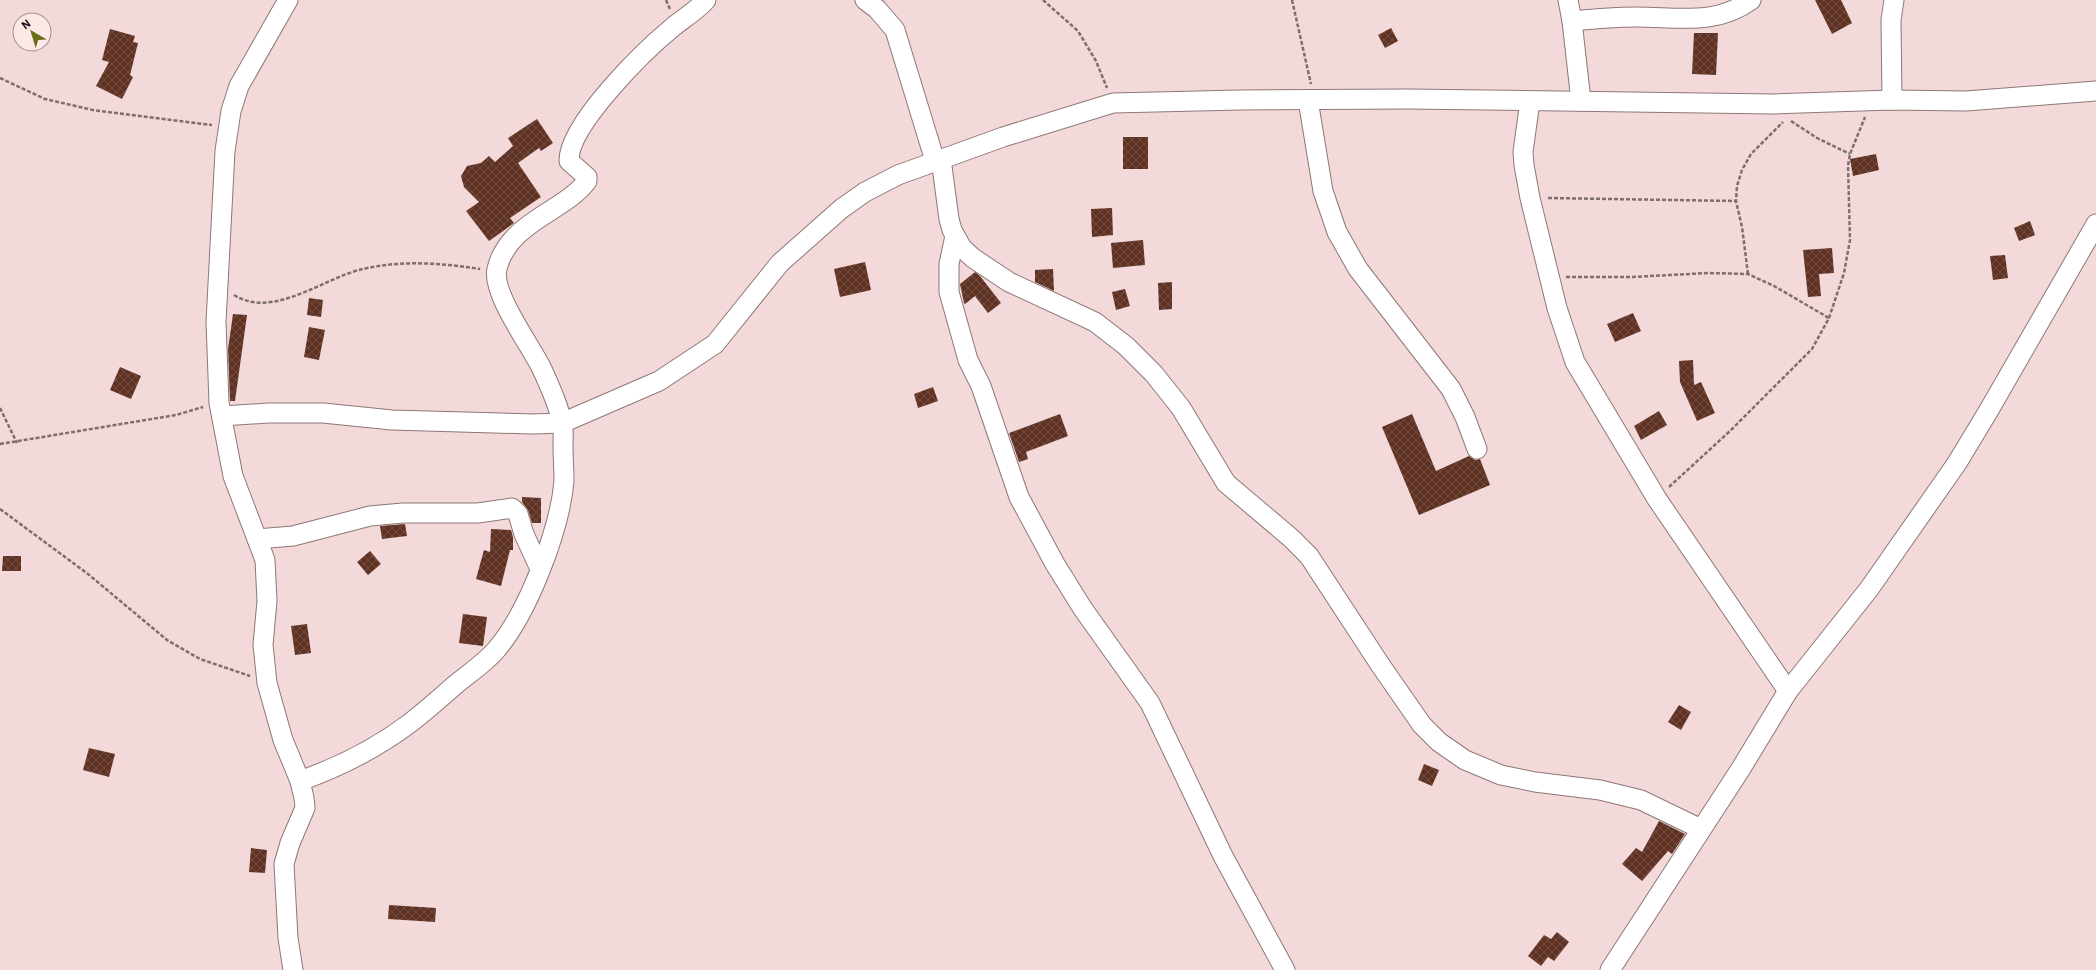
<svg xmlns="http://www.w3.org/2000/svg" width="2096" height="970" font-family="'IBM Plex Sans',sans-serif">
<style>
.building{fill:url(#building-cross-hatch)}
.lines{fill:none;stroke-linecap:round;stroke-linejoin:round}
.minor-casing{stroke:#8e7776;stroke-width:21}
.path{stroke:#7e6e6e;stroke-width:2.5;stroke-dasharray:4 2;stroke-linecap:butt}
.minor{stroke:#fff;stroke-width:19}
</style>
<defs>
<pattern id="building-cross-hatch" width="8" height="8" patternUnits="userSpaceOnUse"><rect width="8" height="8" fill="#603223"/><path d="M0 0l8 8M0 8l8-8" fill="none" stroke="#724d41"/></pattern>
</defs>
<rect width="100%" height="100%" fill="#f3d9d9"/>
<g class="building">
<polygon points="1815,0 1841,0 1852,23 1832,34"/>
<polygon points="1391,28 1398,41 1385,48 1378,35"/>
<polygon points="110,29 135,36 133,42 138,43 130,75 133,77 122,99 96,86 109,62 102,60"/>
<polygon points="1694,33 1718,33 1716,75 1692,74"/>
<polygon points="537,119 553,143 541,151 539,148 518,163 541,197 510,218 514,223 489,241 466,211 479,202 464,187 461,176 467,166 481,163 489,156 495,162 513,146 508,138"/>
<rect x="1123" y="137" width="25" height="32"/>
<polygon points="1876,154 1879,170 1853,176 1850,159"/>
<polygon points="1112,208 1113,235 1092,237 1091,209"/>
<polygon points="2030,221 2035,235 2019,241 2014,228"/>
<polygon points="1143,240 1145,265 1113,268 1111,243"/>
<polygon points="1832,248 1834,273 1819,274 1821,296 1808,297 1803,250"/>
<polygon points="2005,255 2008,278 1993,280 1990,256"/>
<polygon points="865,262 871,290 840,297 834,269"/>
<polygon points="1053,269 1054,291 1035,282 1035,270"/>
<polygon points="975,272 980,276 1001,303 988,313 975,296 965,304 964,303 960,284"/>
<polygon points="1172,282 1172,309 1159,310 1158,283"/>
<polygon points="1125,289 1130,306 1116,310 1112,292"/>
<polygon points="309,298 323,300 321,317 307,315"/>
<polygon points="1633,313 1641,331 1615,342 1607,324"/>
<polygon points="233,314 247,315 235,401 230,401 228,349"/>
<polygon points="309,327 325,330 319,360 304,357"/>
<polygon points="1693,360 1694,385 1701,382 1715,413 1697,421 1680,382 1679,361"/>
<polygon points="120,367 141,376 131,399 110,390"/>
<polygon points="933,387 938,401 918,408 914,394"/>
<polygon points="1659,411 1667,425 1641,440 1634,426"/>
<polygon points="1060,414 1068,436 1026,452 1028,459 1019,462 1009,433"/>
<polygon points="1412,414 1436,471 1469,456 1475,460 1480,459 1490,485 1419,515 1382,427"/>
<polygon points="522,497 541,498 541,523 532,523 528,510 522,502"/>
<polygon points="405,524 407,536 382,539 380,526"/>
<polygon points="491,529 511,530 513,537 513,550 510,550 501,586 476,579 484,550 490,552"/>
<polygon points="370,551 381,564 368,575 357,562"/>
<polygon points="3,556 21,556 21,571 2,571"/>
<polygon points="463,614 487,617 483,646 459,643"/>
<polygon points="307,624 311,653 295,655 291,626"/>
<polygon points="1679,705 1691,712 1681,730 1668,722"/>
<polygon points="89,748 115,754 109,777 83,770"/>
<polygon points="1424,764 1439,770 1432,786 1418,780"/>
<polygon points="1659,821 1685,834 1672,854 1668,851 1642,881 1622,864 1636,848 1642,852"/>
<polygon points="251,848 267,850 265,873 249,872"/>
<polygon points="389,905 436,908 435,922 388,919"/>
<polygon points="1557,932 1569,942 1554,961 1548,957 1541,966 1528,956 1544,935 1551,939"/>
</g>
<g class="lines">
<defs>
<g id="minor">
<polyline points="288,0 239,86 231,111 225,151 216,322 219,403 233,476 265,560 267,601 263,645 267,683 283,740 300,781 304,798 305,808 290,843 284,864 288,938 293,970"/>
<polyline points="865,0 877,9 895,30 935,161"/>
<polyline points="1568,0 1572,21 1581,101"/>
<path d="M1572,21C1593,19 1615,17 1636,17C1678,17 1715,26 1751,0"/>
<polyline points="1308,100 1323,191 1337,232 1358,269 1451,389 1465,417 1477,449"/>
<polyline points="1892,100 1891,20 1894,0"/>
<polyline points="1530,101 1523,152 1524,165 1530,198 1557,308 1575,362 1657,499 1788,691"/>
<polyline points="941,159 949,219 952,230 962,248 973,258 1009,282 1095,322 1126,346 1154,374 1181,408 1226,483 1291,538 1309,556 1381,666 1422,725 1439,742 1465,760 1501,775 1535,782 1600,790 1641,800 1701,829"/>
<polyline points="955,236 949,264 949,292 968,360 981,386 1019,497 1055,564 1083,609 1150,703 1223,856 1285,970"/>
<polyline points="222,416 268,413 323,413 392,420 532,424 562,423 659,381 715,344 780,263 841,209 865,192 898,175 1003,137 1113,103 1240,100 1408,99 1773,104 1892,100 1966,101 2096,91"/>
<polyline points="257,539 293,536 370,516 403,513 478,513 512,508 518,514 524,534 540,569"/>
<path d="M300,781C339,767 377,748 410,723C426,711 440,698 455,685C468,674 485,663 496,650C528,613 560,529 564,481C564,469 563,457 563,445C563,438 564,429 562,422C558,404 549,384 541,367C530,345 491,292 497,269C508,222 564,212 587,181V177L569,161C568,125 645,50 673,27C684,18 696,11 706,0"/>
<polyline points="1610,970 1740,770 1788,691 1869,589 1957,463 1989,410 2096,224"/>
</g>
</defs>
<use href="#minor" class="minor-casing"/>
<g class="path">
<polyline points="666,0 670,9"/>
<polyline points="1043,0 1078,31 1096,61 1107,88"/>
<polyline points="1292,0 1311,84"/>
<polyline points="0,78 45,99 93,110 212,125"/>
<polyline points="1791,121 1817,138 1850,154"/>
<polyline points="1548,198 1736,201"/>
<polyline points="1748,274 1742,227 1736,201 1737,186 1742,170 1751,154 1783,122"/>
<polyline points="1566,277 1632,277 1708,273 1748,274 1774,286 1829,318"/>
<path d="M234,295C273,320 325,277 363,269C402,260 441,263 480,269"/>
<polyline points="0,408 17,443"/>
<polyline points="0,444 176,415 203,407"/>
<polyline points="1669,487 1730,431 1812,349 1829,318 1844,273 1850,240 1848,166 1850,154 1865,117"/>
<polyline points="0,509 88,574 167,640 200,659 250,676"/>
</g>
<use href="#minor" class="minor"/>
</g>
<g transform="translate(32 32) rotate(322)"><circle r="19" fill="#fde8e8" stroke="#a19292"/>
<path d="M0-3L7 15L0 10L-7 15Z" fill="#676e14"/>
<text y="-6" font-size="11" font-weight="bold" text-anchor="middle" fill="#181010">N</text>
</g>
</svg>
